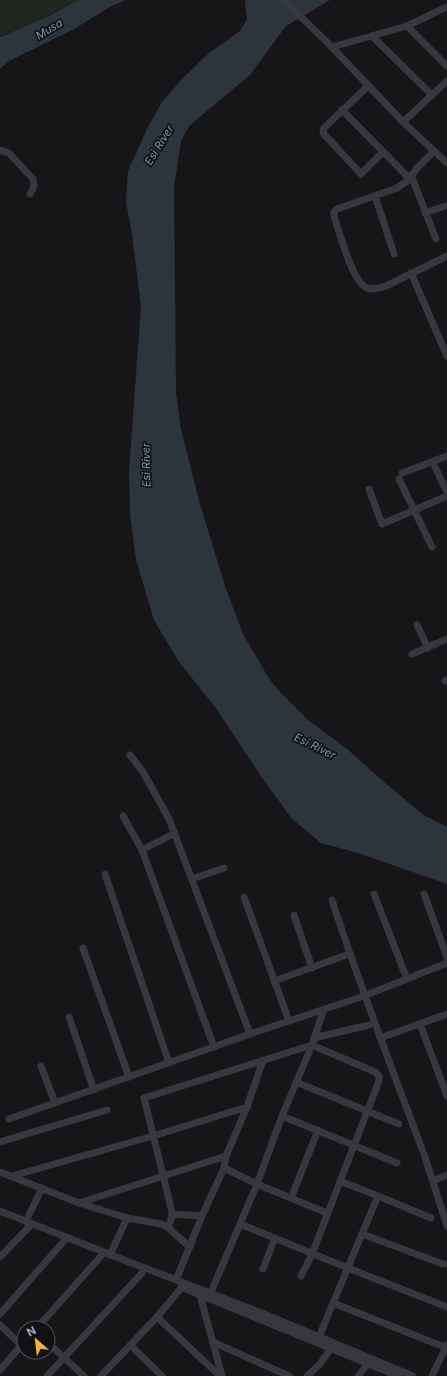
<svg xmlns="http://www.w3.org/2000/svg" width="447" height="1376" font-family="Inter,sans-serif">
<style>
.green{fill:#1e261f}
.water{fill:#2c353c}
.lines{fill:none;stroke-linecap:round;stroke-linejoin:round}
.minor{stroke:#37383d;stroke-width:7}
.labels{text-anchor:middle;stroke-width:3.5;stroke-linejoin:round;paint-order:stroke}
.water-label{font-size:11px;font-style:italic;fill:#7f9bb3;stroke:#111113}
</style>
<rect width="100%" height="100%" fill="#161618"/>
<path class="green" d="M0,0H78C53,14 27,26 0,36Z"/>
<g class="water">
<polygon points="78,0 125,0 108,8 76,28 9,61 0,69 0,37 51,15"/>
<polygon points="245,0 330,0 286,26 250,75 189,126 181,141 174,187 176,393 181,429 200,504 225,586 243,634 270,680 279,691 308,720 347,749 383,781 422,814 447,827 447,884 358,853 321,843 292,819 260,775 215,707 179,662 154,620 136,560 130,513 129,471 141,307 132,234 126,202 128,171 148,127 162,102 183,78 208,54 240,31 247,19"/>
</g>
<g class="lines">
<g class="minor">
<polyline points="283,0 328,43 403,122 447,163"/>
<polyline points="407,26 447,66"/>
<polyline points="372,36 432,95"/>
<polyline points="332,47 407,26 447,7"/>
<polyline points="368,86 324,128 323,133 361,174 383,152"/>
<polyline points="342,110 410,179"/>
<polyline points="403,122 447,81"/>
<path d="M0,150L9,153L33,179C35,185 34,188 30,194"/>
<path d="M434,151L416,169L410,179L397,188L337,209L334,212V216C339,232 352,279 365,287C371,291 379,288 386,286L447,256"/>
<polyline points="411,175 436,239"/>
<polyline points="375,196 394,254"/>
<polyline points="425,213 445,206"/>
<polyline points="411,273 447,356"/>
<polyline points="435,467 447,492"/>
<polyline points="402,473 447,456"/>
<polyline points="399,479 432,547"/>
<polyline points="369,489 382,524 447,496"/>
<polyline points="417,625 428,648"/>
<polyline points="412,654 447,639"/>
<polyline points="445,681 447,680"/>
<polyline points="130,755 143,772 169,819 250,1034"/>
<polyline points="123,816 142,850 214,1047"/>
<polyline points="142,850 175,833"/>
<polyline points="105,874 169,1063"/>
<polyline points="192,879 224,868"/>
<polyline points="374,894 407,979"/>
<polyline points="424,894 447,957"/>
<polyline points="244,897 289,1021"/>
<path d="M332,900C359,984 391,1066 422,1149"/>
<polyline points="294,915 312,968"/>
<polyline points="83,948 129,1077"/>
<polyline points="274,981 349,954"/>
<polyline points="69,1017 94,1090"/>
<polyline points="420,1024 447,1096"/>
<polyline points="314,1038 369,1025"/>
<polyline points="380,1038 447,1014"/>
<polyline points="263,1060 247,1107 226,1156 224,1168 257,1184 327,1213"/>
<polyline points="41,1066 55,1103"/>
<polyline points="296,1082 399,1124"/>
<polyline points="282,1116 397,1163"/>
<polyline points="9,1119 250,1034 364,996 447,963"/>
<polyline points="0,1142 107,1110"/>
<polyline points="424,1154 447,1226"/>
<polyline points="0,1172 79,1203 127,1218 161,1224 168,1227 177,1236 190,1247"/>
<polyline points="12,1176 153,1136 247,1107"/>
<polyline points="433,1181 447,1175"/>
<polyline points="378,1196 431,1218"/>
<polyline points="291,1198 318,1130"/>
<polyline points="79,1203 226,1156"/>
<polyline points="0,1211 124,1260 262,1313 413,1376"/>
<polyline points="172,1214 202,1216"/>
<polyline points="26,1221 42,1188"/>
<polyline points="240,1224 348,1268 447,1307"/>
<polyline points="168,1227 172,1217 172,1212 144,1098 312,1045 375,1072 379,1076 379,1081 312,1254 301,1276"/>
<polyline points="362,1234 443,1264 447,1264"/>
<polyline points="110,1255 127,1218"/>
<polyline points="0,1257 29,1227"/>
<polyline points="263,1269 275,1238"/>
<polyline points="176,1280 202,1216 224,1168"/>
<polyline points="181,1287 398,1376"/>
<polyline points="201,1293 200,1295 222,1376"/>
<polyline points="209,1297 257,1184 282,1116 312,1045 324,1009"/>
<polyline points="333,1303 378,1196 340,1181"/>
<polyline points="0,1314 64,1241"/>
<polyline points="157,1317 220,1376"/>
<polyline points="0,1325 21,1345"/>
<polyline points="37,1328 101,1256"/>
<polyline points="319,1337 333,1303 447,1348"/>
<polyline points="213,1342 289,1376"/>
<polyline points="48,1343 84,1376"/>
<polyline points="130,1345 162,1376"/>
<polyline points="0,1370 24,1342"/>
<polyline points="47,1376 142,1273"/>
<polyline points="101,1376 157,1317 182,1287"/>
<polyline points="307,1376 320,1364 331,1348"/>
<polyline points="358,1376 368,1364"/>
<polyline points="432,1376 447,1345"/>
</g>
</g>
<g class="labels">
<g class="water-label">
<text transform="translate(49 29) rotate(-31)" y="4">Musa</text>
<text transform="translate(159 145) rotate(-58)" y="4">Esi River</text>
<text transform="translate(146 465) rotate(-91)" y="4">Esi River</text>
<text transform="translate(315 746) rotate(26)" y="4">Esi River</text>
</g>
</g>
<g transform="translate(36 1340) rotate(332)"><circle r="19" fill="#111113" stroke="#4d4f55"/>
<path d="M0-3L7 15L0 10L-7 15Z" fill="#f2b134"/>
<text y="-6" font-size="11" font-weight="bold" text-anchor="middle" fill="#a8adb8">N</text>
</g>
</svg>
